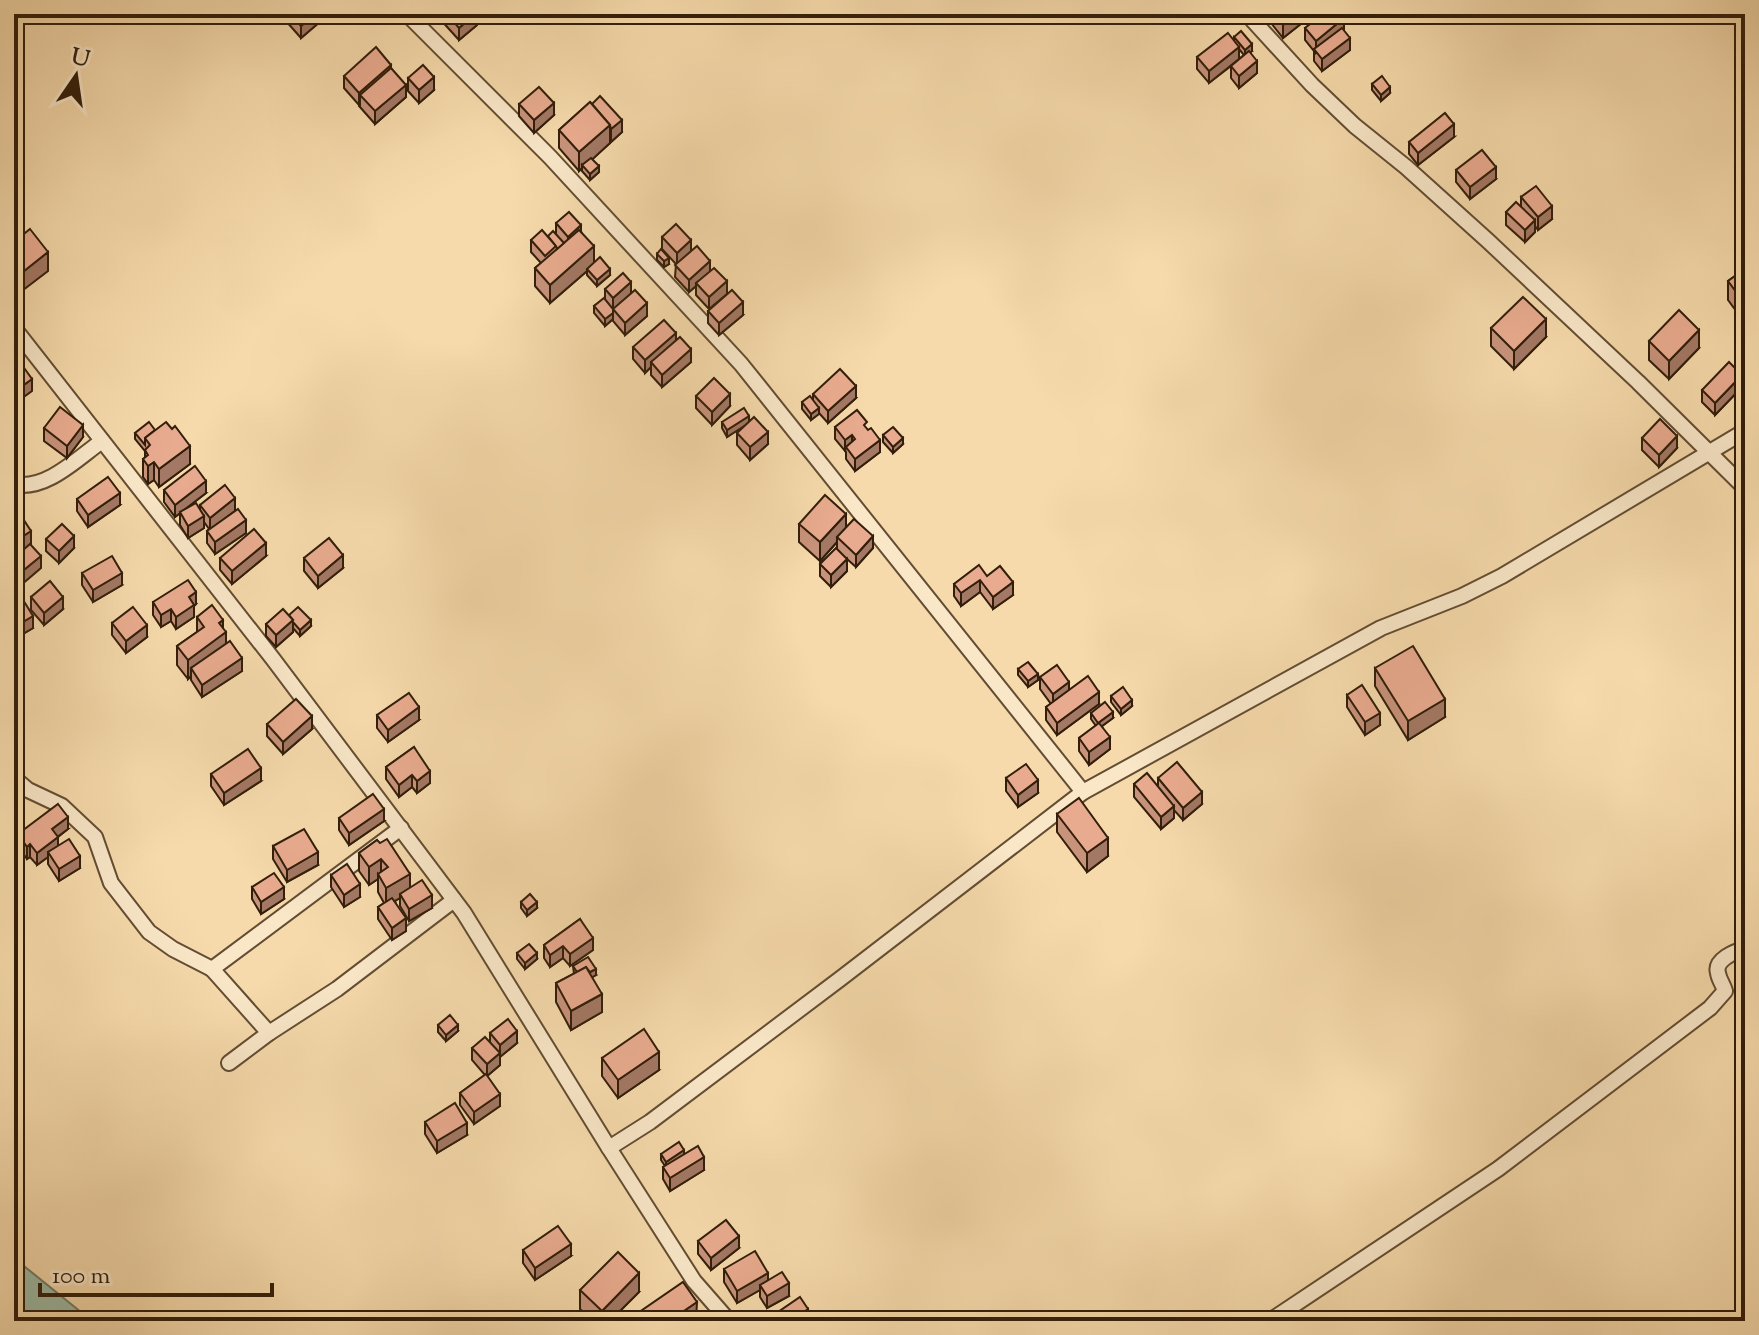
<svg xmlns="http://www.w3.org/2000/svg" width="1759" height="1335" font-family="'Sorts Mill Goudy',serif">
<style>
.water{fill:#9dbba5;stroke:#727c67;stroke-width:2}
.lines{fill:none;stroke-linecap:round;stroke-linejoin:round}
.street-casing{stroke:#634d32;stroke-width:18}
.street{stroke:#f9e7c8;stroke-width:14}
.wall{fill:#c8937b;stroke:#321e0a;stroke-width:2;fill-rule:evenodd}
.shaded-wall{fill:#a37864;stroke:#321e0a;stroke-width:2}
.building{fill:#e9ab8f;stroke:#321e0a;stroke-width:2}
</style>
<rect width="100%" height="100%" fill="#f6daab"/>
<filter id="stains"><feTurbulence type="fractalNoise" baseFrequency=".0025" numOctaves="4"/><feColorMatrix values="0 0 0 0 .2 0 0 0 0 .09 0 0 0 0 .02 0 0 0 .5 -.17"/></filter>
<radialGradient id="worn" r=".72"><stop offset=".6" stop-color="#630" stop-opacity="0"/><stop offset="1" stop-color="#630" stop-opacity=".3"/></radialGradient>
<polygon class="water" points="14,1258 92,1321 14,1321"/>
<g class="lines">
<defs>
<g id="street">
<polyline points="407,14 550,157 741,364 1083,792"/>
<polyline points="1247,14 1312,85 1355,126 1406,167 1487,240 1638,382 1745,488"/>
<polyline points="14,328 273,659 464,913 609,1148"/>
<path d="M14,484C46,491 78,458 102,441"/>
<polyline points="14,778 28,790 62,806 95,837 111,883 149,932 173,949 212,969 401,828"/>
<polyline points="212,969 269,1033"/>
<polyline points="229,1063 269,1033 337,989 454,900"/>
<polyline points="729,1321 694,1281 609,1148 650,1122 840,979 1083,792 1381,628 1462,596 1502,576 1745,431"/>
<path d="M1270,1321L1498,1169L1710,1008L1725,991C1723,984 1719,980 1718,973C1714,960 1735,951 1745,949"/>
</g>
</defs>
<use href="#street" class="street-casing"/>
<use href="#street" class="street"/>
</g>
<g class="wall">
<polygon points="286,14 329,14 301,38 286,21"/>
<polygon points="440,14 477,14 477,25 459,40 440,19"/>
<polygon points="1271,14 1302,14 1302,23 1283,38 1271,23"/>
<polygon points="1305,28 1344,31 1350,50 1322,71 1314,61 1314,51 1305,40"/>
<path d="M1234,37L1252,51L1250,52L1257,73L1239,88L1231,78V66L1209,83L1197,69V57L1234,41ZM1239,49L1244,55L1239,59Z"/>
<polygon points="391,68 406,97 375,124 360,107 360,104 359,105 344,88 344,76"/>
<polygon points="408,78 434,90 419,103 408,91"/>
<polygon points="1372,84 1390,93 1381,101 1372,90"/>
<polygon points="590,102 622,132 611,142 610,141 610,143 592,159 599,172 590,180 582,171 582,168 579,171 559,148 559,130"/>
<polygon points="519,104 554,115 534,133 519,116"/>
<polygon points="1454,137 1418,165 1409,154 1409,142"/>
<polygon points="1456,170 1496,179 1470,199 1456,182"/>
<polygon points="1521,197 1552,219 1538,230 1535,226 1535,232 1525,242 1506,225 1506,212 1521,207"/>
<polygon points="556,223 581,231 594,262 610,275 597,286 587,275 587,271 550,303 535,286 535,268 541,263 531,252 531,240 556,235"/>
<polygon points="662,237 710,261 709,309 696,295 696,286 689,292 675,277 676,264 662,249"/>
<polygon points="657,254 669,264 664,267 657,260"/>
<polygon points="1745,269 1745,323 1728,300 1728,281"/>
<polygon points="605,289 631,293 647,316 625,335 613,321 613,319 605,326 594,313 594,306 605,299"/>
<polygon points="708,311 743,315 719,335 708,323"/>
<polygon points="1491,328 1546,337 1514,369 1491,346"/>
<polygon points="676,340 691,362 662,387 651,375 651,367 645,373 633,359 633,347"/>
<polygon points="1649,341 1699,348 1669,379 1649,360"/>
<polygon points="1742,387 1715,415 1702,402 1702,390"/>
<polygon points="813,394 856,398 828,423 819,413 811,420 802,409 802,402 813,400"/>
<polygon points="696,396 730,406 712,425 696,408"/>
<polygon points="722,422 749,422 768,444 750,460 737,445 737,433 745,425 727,437 722,428"/>
<polygon points="835,427 867,429 880,452 855,471 846,459 846,452 835,439"/>
<polygon points="44,428 83,437 67,458 44,441"/>
<polygon points="155,430 190,464 159,487 154,480 148,484 143,477 143,459 145,458 145,451 135,439 135,433"/>
<polygon points="883,435 903,444 893,453 883,442"/>
<polygon points="1642,438 1677,448 1659,467 1642,450"/>
<polygon points="164,490 206,493 184,510 200,510 200,505 235,511 246,533 215,554 207,543 207,531 209,529 204,522 204,528 188,538 180,525 180,513 175,517 164,502"/>
<polygon points="77,499 120,505 88,527 77,511"/>
<polygon points="799,524 846,527 873,548 856,567 847,559 847,571 831,587 820,576 820,564 837,548 837,542 820,561 799,542"/>
<polygon points="46,539 74,548 59,563 46,551"/>
<polygon points="266,556 232,584 220,570 220,558"/>
<polygon points="304,558 343,568 318,588 304,571"/>
<polygon points="82,573 122,585 93,602 82,585"/>
<polygon points="987,576 1013,595 993,609 980,592 961,606 954,596 954,584"/>
<polygon points="31,597 63,609 44,625 31,610"/>
<polygon points="153,602 196,604 194,606 194,617 176,629 171,621 161,627 153,615"/>
<polygon points="14,610 33,628 16,638 14,635"/>
<polygon points="289,615 311,626 300,636 293,628 293,632 276,647 266,636 266,624"/>
<polygon points="197,617 223,629 226,644 242,671 202,697 191,680 191,676 188,679 177,665 177,646 197,632"/>
<polygon points="112,623 147,637 126,653 112,635"/>
<polygon points="1375,668 1445,717 1408,740 1375,686"/>
<polygon points="1018,669 1038,680 1028,687 1018,675"/>
<polygon points="1040,677 1069,690 1099,704 1057,735 1046,720 1046,707 1051,704 1040,689"/>
<polygon points="1347,695 1380,725 1365,735 1347,707"/>
<polygon points="1111,696 1132,706 1121,715 1111,702"/>
<polygon points="1091,713 1113,718 1102,726 1110,749 1089,765 1079,751 1079,738 1096,726 1091,719"/>
<polygon points="377,715 419,720 388,742 377,728"/>
<polygon points="267,724 312,729 283,754 267,736"/>
<polygon points="414,747 430,783 417,793 412,787 399,797 386,779 386,767"/>
<polygon points="211,774 261,781 224,805 211,786"/>
<polygon points="1006,778 1038,793 1018,807 1006,791"/>
<polygon points="1158,778 1202,804 1183,820 1174,810 1174,818 1161,829 1134,797 1134,784 1158,786"/>
<polygon points="1057,814 1108,856 1087,872 1057,832"/>
<polygon points="339,818 384,821 349,845 339,830"/>
<polygon points="68,829 58,837 58,846 80,868 59,881 48,864 48,857 37,865 30,857 27,859 18,846 18,834"/>
<polygon points="377,840 410,888 432,908 409,921 400,906 400,898 395,901 406,931 392,940 378,919 378,907 384,903 378,892 378,879 369,885 359,871 359,853"/>
<polygon points="273,846 318,865 287,882 273,859"/>
<polygon points="331,875 360,897 344,907 331,887"/>
<polygon points="252,887 284,899 261,914 252,899"/>
<polygon points="521,902 537,908 527,916 521,908"/>
<polygon points="580,919 593,950 570,966 563,958 550,967 544,958 544,945"/>
<polygon points="517,953 537,959 525,969 517,959"/>
<polygon points="573,966 596,975 592,977 602,1012 571,1030 556,1002 556,983 574,974"/>
<polygon points="438,1025 458,1031 446,1041 438,1032"/>
<polygon points="490,1033 517,1043 500,1057 500,1056 500,1065 487,1076 500,1106 474,1124 460,1105 460,1093 485,1075 472,1060 472,1048 490,1043"/>
<polygon points="602,1058 659,1070 618,1098 602,1076"/>
<polygon points="425,1122 467,1135 437,1153 425,1134"/>
<polygon points="661,1154 684,1154 704,1170 670,1191 663,1179 663,1167 665,1166 661,1160"/>
<polygon points="698,1241 739,1248 711,1270 698,1254"/>
<polygon points="523,1250 571,1256 535,1280 523,1263"/>
<polygon points="724,1269 768,1280 789,1296 767,1308 760,1297 760,1290 737,1303 724,1282"/>
<polygon points="580,1290 639,1292 610,1321 593,1321 580,1309"/>
</g>
<g class="shaded-wall">
<polygon points="315,14 329,14 301,38 301,26"/>
<polygon points="475,14 477,14 477,25 459,40 459,28"/>
<polygon points="1298,14 1302,14 1302,23 1283,38 1283,25"/>
<polygon points="1344,18 1344,30 1316,53 1316,41"/>
<polygon points="1350,38 1350,50 1322,71 1322,59"/>
<polygon points="1252,44 1252,51 1245,56 1245,50"/>
<polygon points="1239,47 1239,59 1209,83 1209,71"/>
<polygon points="1257,61 1257,73 1239,88 1239,76"/>
<polygon points="391,65 391,77 360,95 360,104 359,105 359,93"/>
<polygon points="434,77 434,90 419,103 419,90"/>
<polygon points="406,85 406,97 375,124 375,111"/>
<polygon points="1390,87 1390,93 1381,101 1381,95"/>
<polygon points="554,103 554,115 534,133 534,120"/>
<polygon points="622,120 622,132 611,142 611,129"/>
<polygon points="1454,124 1454,137 1418,165 1418,153"/>
<polygon points="610,125 610,143 584,167 582,165 582,168 579,171 579,152"/>
<polygon points="599,166 599,172 590,180 590,174"/>
<polygon points="1496,167 1496,179 1470,199 1470,187"/>
<polygon points="1552,206 1552,219 1538,230 1538,217"/>
<polygon points="1535,220 1535,232 1525,242 1525,230"/>
<polygon points="581,225 581,237 568,249 568,237"/>
<polygon points="691,240 691,253 677,265 677,253"/>
<polygon points="594,246 594,265 587,269 587,271 550,303 550,285"/>
<polygon points="48,252 48,271 14,297 14,279"/>
<polygon points="669,258 669,264 664,267 664,261"/>
<polygon points="710,261 710,273 696,283 696,286 689,292 689,280"/>
<polygon points="610,269 610,275 597,286 597,280"/>
<polygon points="727,281 727,294 709,309 709,297"/>
<polygon points="631,282 631,295 613,310 613,298"/>
<polygon points="743,302 743,315 719,335 719,323"/>
<polygon points="647,303 647,316 625,335 625,323"/>
<polygon points="613,313 613,319 605,326 605,319"/>
<polygon points="1546,319 1546,337 1514,369 1514,351"/>
<polygon points="1699,330 1699,348 1669,379 1669,361"/>
<polygon points="676,333 676,345 651,362 651,367 645,373 645,360"/>
<polygon points="691,349 691,362 662,387 662,375"/>
<polygon points="1742,375 1742,387 1715,415 1715,403"/>
<polygon points="32,379 32,391 14,404 14,392"/>
<polygon points="856,386 856,398 828,423 828,411"/>
<polygon points="730,394 730,406 712,425 712,412"/>
<polygon points="819,408 819,414 811,420 811,414"/>
<polygon points="749,416 749,423 727,437 727,430"/>
<polygon points="83,425 83,437 67,458 67,446"/>
<polygon points="768,432 768,444 750,460 750,447"/>
<polygon points="852,435 852,447 846,447 845,452 845,440"/>
<polygon points="1677,436 1677,448 1659,467 1659,455"/>
<polygon points="903,438 903,444 893,453 893,447"/>
<polygon points="880,440 880,452 855,471 855,459"/>
<polygon points="190,446 190,464 159,487 159,469"/>
<polygon points="154,462 154,480 148,484 148,466"/>
<polygon points="206,481 206,493 175,517 175,505"/>
<polygon points="120,493 120,505 88,527 88,515"/>
<polygon points="235,498 235,511 210,530 210,518"/>
<polygon points="846,514 846,532 837,537 837,542 820,561 820,542"/>
<polygon points="204,516 204,528 188,538 188,526"/>
<polygon points="246,520 246,533 215,554 215,542"/>
<polygon points="31,531 31,549 14,560 14,542"/>
<polygon points="74,536 74,548 59,563 59,551"/>
<polygon points="873,536 873,548 856,567 856,555"/>
<polygon points="266,543 266,556 232,584 232,571"/>
<polygon points="343,555 343,568 318,588 318,576"/>
<polygon points="41,556 41,568 14,591 14,578"/>
<polygon points="847,559 847,571 831,587 831,575"/>
<polygon points="122,573 122,585 93,602 93,590"/>
<polygon points="980,580 980,592 961,606 961,593"/>
<polygon points="1013,582 1013,595 993,609 993,597"/>
<polygon points="196,592 196,604 194,606 194,617 176,629 176,617 189,597"/>
<polygon points="63,597 63,609 44,625 44,613"/>
<polygon points="171,609 171,621 161,627 161,615"/>
<polygon points="33,616 33,628 16,638 16,626"/>
<polygon points="223,620 223,634 226,632 226,651 191,668 191,676 188,679 188,660 219,623"/>
<polygon points="293,620 293,632 276,647 276,635"/>
<polygon points="311,620 311,626 300,636 300,630"/>
<polygon points="147,625 147,637 126,653 126,641"/>
<polygon points="242,658 242,671 202,697 202,685"/>
<polygon points="1038,674 1038,680 1028,687 1028,681"/>
<polygon points="1069,682 1069,694 1053,706 1053,694"/>
<polygon points="1099,692 1099,704 1057,735 1057,723"/>
<polygon points="1445,699 1445,717 1408,740 1408,721"/>
<polygon points="1132,700 1132,706 1121,715 1121,709"/>
<polygon points="419,707 419,720 388,742 388,730"/>
<polygon points="1113,712 1113,718 1098,729 1098,723"/>
<polygon points="1380,713 1380,725 1365,735 1365,722"/>
<polygon points="312,716 312,729 283,754 283,742"/>
<polygon points="1110,737 1110,749 1089,765 1089,752"/>
<polygon points="261,768 261,781 224,805 224,793"/>
<polygon points="430,771 430,783 417,793 417,781"/>
<polygon points="412,775 412,787 399,797 399,785"/>
<polygon points="1038,780 1038,793 1018,807 1018,795"/>
<polygon points="1202,792 1202,804 1183,820 1183,808"/>
<polygon points="1174,806 1174,818 1161,829 1161,817"/>
<polygon points="384,809 384,821 349,845 349,833"/>
<polygon points="68,817 68,829 52,841 52,829"/>
<polygon points="58,837 58,849 48,852 48,857 37,865 37,853"/>
<polygon points="1108,838 1108,856 1087,872 1087,853"/>
<polygon points="30,844 30,857 27,859 27,847"/>
<polygon points="318,852 318,865 287,882 287,870"/>
<polygon points="80,856 80,868 59,881 59,869"/>
<polygon points="381,859 381,877 378,874 378,879 369,885 369,867"/>
<polygon points="410,874 410,892 400,894 400,898 386,906 386,888"/>
<polygon points="360,884 360,897 344,907 344,895"/>
<polygon points="284,887 284,899 261,914 261,902"/>
<polygon points="432,895 432,908 409,921 409,909"/>
<polygon points="537,902 537,908 527,916 527,910"/>
<polygon points="406,918 406,931 392,940 392,928"/>
<polygon points="593,938 593,950 570,966 570,954"/>
<polygon points="563,946 563,958 550,967 550,955"/>
<polygon points="537,953 537,959 525,969 525,963"/>
<polygon points="596,969 596,975 580,984 580,978"/>
<polygon points="602,994 602,1012 571,1030 571,1011"/>
<polygon points="458,1025 458,1031 446,1041 446,1035"/>
<polygon points="517,1031 517,1043 500,1057 500,1045"/>
<polygon points="659,1052 659,1070 618,1098 618,1080"/>
<polygon points="500,1053 500,1065 487,1076 487,1064"/>
<polygon points="500,1094 500,1106 474,1124 474,1112"/>
<polygon points="467,1123 467,1135 437,1153 437,1141"/>
<polygon points="684,1150 684,1156 666,1168 666,1162"/>
<polygon points="704,1157 704,1170 670,1191 670,1178"/>
<polygon points="739,1236 739,1248 711,1270 711,1258"/>
<polygon points="571,1244 571,1256 535,1280 535,1268"/>
<polygon points="639,1273 639,1292 610,1321 602,1321 602,1311"/>
<polygon points="768,1273 768,1285 760,1285 760,1290 737,1303 737,1291"/>
<polygon points="789,1283 789,1296 767,1308 767,1296"/>
<polygon points="697,1302 696,1321 669,1321"/>
<polygon points="808,1309 808,1321 791,1321"/>
</g>
<g class="building">
<polygon points="290,14 315,14 301,26"/>
<polygon points="447,14 475,14 459,28"/>
<polygon points="1274,14 1298,14 1283,25"/>
<polygon points="1323,14 1341,14 1344,18 1316,41 1305,28"/>
<polygon points="1342,28 1350,38 1322,59 1314,49"/>
<polygon points="1241,31 1252,44 1245,50 1234,37"/>
<polygon points="1228,33 1239,47 1209,71 1197,57"/>
<polygon points="376,47 391,65 359,93 344,76"/>
<polygon points="1249,51 1257,61 1239,76 1231,66"/>
<polygon points="423,65 434,77 419,90 408,78"/>
<polygon points="391,68 406,85 375,111 360,95"/>
<polygon points="1382,76 1390,87 1381,95 1372,84"/>
<polygon points="539,87 554,103 534,120 519,104"/>
<polygon points="600,96 622,120 611,129 610,125 592,104"/>
<polygon points="590,102 610,125 579,152 559,130"/>
<polygon points="1445,113 1454,124 1418,153 1409,142"/>
<polygon points="1482,150 1496,167 1470,187 1456,170"/>
<polygon points="591,158 599,166 590,174 582,165"/>
<polygon points="1536,186 1552,206 1538,217 1521,197"/>
<polygon points="1516,202 1535,220 1525,230 1506,212"/>
<polygon points="569,212 581,225 568,237 556,223"/>
<polygon points="676,224 691,240 677,253 662,237"/>
<polygon points="30,229 48,252 14,279 14,242"/>
<polygon points="542,230 556,246 545,256 531,240"/>
<polygon points="579,230 594,246 550,285 535,268"/>
<polygon points="553,231 564,243 557,249 556,246 548,236"/>
<polygon points="697,246 710,261 689,280 675,265"/>
<polygon points="661,249 669,258 664,261 657,254"/>
<polygon points="600,257 610,269 597,280 587,269"/>
<polygon points="714,268 727,281 709,297 696,283"/>
<polygon points="1745,269 1745,304 1728,281"/>
<polygon points="623,273 631,282 613,298 605,289"/>
<polygon points="635,290 647,303 625,323 613,309"/>
<polygon points="732,290 743,302 719,323 708,311"/>
<polygon points="1523,297 1546,319 1514,351 1491,328"/>
<polygon points="604,298 613,309 613,313 605,319 594,306"/>
<polygon points="1679,310 1699,330 1669,361 1649,341"/>
<polygon points="664,320 676,333 645,360 633,347"/>
<polygon points="680,337 691,349 662,375 651,362"/>
<polygon points="1729,362 1742,375 1715,403 1702,390"/>
<polygon points="22,365 32,379 14,392 14,371"/>
<polygon points="840,369 856,386 828,411 813,394"/>
<polygon points="714,378 730,394 712,412 696,396"/>
<polygon points="810,396 819,408 811,414 802,402"/>
<polygon points="60,407 83,425 67,446 44,428"/>
<polygon points="744,408 749,416 727,430 722,422"/>
<polygon points="857,410 867,422 864,425 868,430 871,428 880,440 855,459 846,447 855,439 852,435 845,440 835,427"/>
<polygon points="754,417 768,432 750,447 737,433"/>
<polygon points="1660,419 1677,436 1659,455 1642,438"/>
<polygon points="149,422 155,430 145,438 145,445 135,433"/>
<polygon points="166,422 172,429 175,426 190,446 159,469 154,462 148,466 143,459 148,455 145,450 150,445 145,438"/>
<polygon points="893,427 903,438 893,447 883,435"/>
<polygon points="195,466 206,481 175,505 164,490"/>
<polygon points="108,477 120,493 88,515 77,499"/>
<polygon points="225,485 235,498 210,518 200,505"/>
<polygon points="825,495 846,514 820,542 799,524"/>
<polygon points="196,503 204,516 188,526 180,512"/>
<polygon points="16,508 31,531 14,542 14,509"/>
<polygon points="238,509 246,520 215,542 207,531"/>
<polygon points="854,519 873,536 856,555 837,537"/>
<polygon points="62,524 74,536 59,551 46,539"/>
<polygon points="254,529 266,543 232,571 220,558"/>
<polygon points="329,538 343,555 318,576 304,558"/>
<polygon points="30,544 41,556 14,578 14,558"/>
<polygon points="836,548 847,559 831,575 820,564"/>
<polygon points="112,556 122,573 93,590 82,573"/>
<polygon points="979,565 987,576 1000,566 1013,582 993,597 980,580 961,593 954,584"/>
<polygon points="188,580 196,592 189,597 194,605 176,617 171,609 161,615 153,602"/>
<polygon points="50,581 63,597 44,613 31,597"/>
<polygon points="25,603 33,616 16,626 14,622 14,610"/>
<polygon points="212,605 223,620 219,623 226,632 188,660 177,646 204,627 197,617"/>
<polygon points="133,607 147,625 126,641 112,623"/>
<polygon points="298,607 311,620 300,630 292,621 293,620 289,615"/>
<polygon points="283,609 293,620 276,635 266,624"/>
<polygon points="230,641 242,658 202,685 191,668"/>
<polygon points="1413,646 1445,699 1408,721 1375,668"/>
<polygon points="1028,662 1038,674 1028,681 1018,669"/>
<polygon points="1057,665 1069,682 1053,694 1040,677"/>
<polygon points="1088,676 1099,692 1057,723 1046,707"/>
<polygon points="1362,685 1380,713 1365,722 1347,695"/>
<polygon points="1123,687 1132,700 1121,709 1111,696"/>
<polygon points="409,693 419,707 388,730 377,715"/>
<polygon points="296,699 312,716 283,742 267,724"/>
<polygon points="1105,702 1113,712 1098,723 1091,713"/>
<polygon points="1099,723 1110,737 1089,752 1079,738"/>
<polygon points="414,747 430,771 417,781 412,775 399,785 386,767"/>
<polygon points="248,749 261,768 224,793 211,774"/>
<polygon points="1177,762 1202,792 1183,808 1158,778"/>
<polygon points="1026,764 1038,780 1018,795 1006,778"/>
<polygon points="1147,773 1174,806 1161,817 1134,784"/>
<polygon points="373,794 384,809 349,833 339,818"/>
<polygon points="1079,798 1108,838 1087,853 1057,814"/>
<polygon points="58,804 68,817 52,829 58,837 37,853 30,844 27,847 18,834"/>
<polygon points="304,829 318,852 287,870 273,846"/>
<polygon points="69,839 80,856 59,869 48,852"/>
<polygon points="387,839 410,874 386,888 378,874 388,867 381,859 369,867 359,853 377,840 380,843"/>
<polygon points="347,864 360,884 344,895 331,875"/>
<polygon points="274,873 284,887 261,902 252,887"/>
<polygon points="422,880 432,895 409,909 400,894"/>
<polygon points="530,894 537,902 527,910 521,902"/>
<polygon points="392,898 406,918 392,928 378,907"/>
<polygon points="580,919 593,938 570,954 563,946 550,955 544,945"/>
<polygon points="529,944 537,953 525,963 517,953"/>
<polygon points="588,957 596,969 590,972 586,967 577,972 573,966"/>
<polygon points="586,967 602,994 571,1011 556,983"/>
<polygon points="450,1015 458,1025 446,1035 438,1025"/>
<polygon points="508,1019 517,1031 500,1045 490,1033"/>
<polygon points="644,1029 659,1052 618,1080 602,1058"/>
<polygon points="485,1037 500,1053 487,1064 472,1048"/>
<polygon points="486,1074 500,1094 474,1112 460,1093"/>
<polygon points="455,1103 467,1123 437,1141 425,1122"/>
<polygon points="679,1142 684,1150 666,1162 661,1154"/>
<polygon points="698,1146 704,1157 670,1178 663,1167"/>
<polygon points="726,1220 739,1236 711,1258 698,1241"/>
<polygon points="558,1226 571,1244 535,1268 523,1250"/>
<polygon points="755,1251 768,1273 737,1291 724,1269"/>
<polygon points="618,1252 639,1273 602,1311 580,1290"/>
<polygon points="782,1272 789,1283 767,1296 760,1285"/>
<polygon points="683,1282 697,1302 669,1321 640,1321 635,1315"/>
<polygon points="800,1297 808,1309 791,1321 765,1321"/>
</g>
<rect width="1759" height="1335" fill="none" stroke="#f6daab" stroke-width="48"/>
<rect x="16" y="16" width="1727" height="1303" fill="none" stroke="#321e0a" stroke-width="4"/>
<rect x="24" y="24" width="1711" height="1287" fill="none" stroke="#321e0a" stroke-width="2"/>
<g transform="translate(76 76) rotate(13)" stroke="#f9e7c8" stroke-width="6" paint-order="stroke">
<path d="M0-6L14 30L0 20L-14 30Z" fill="#321e0a"/>
<text y="-12" font-size="22" font-weight="bold" text-anchor="middle" fill="#321e0a">U</text>
</g>
<path d="M40 1283v12h232v-12" fill="none" stroke="#321e0a" stroke-width="4"/>
<text x="52" y="1283" font-size="24" fill="#321e0a" stroke="#f9e7c8" stroke-width="6" paint-order="stroke">100 m</text>
<rect width="100%" height="100%" filter="url(#stains)"/>
<rect width="100%" height="100%" fill="url(#worn)"/>
</svg>
